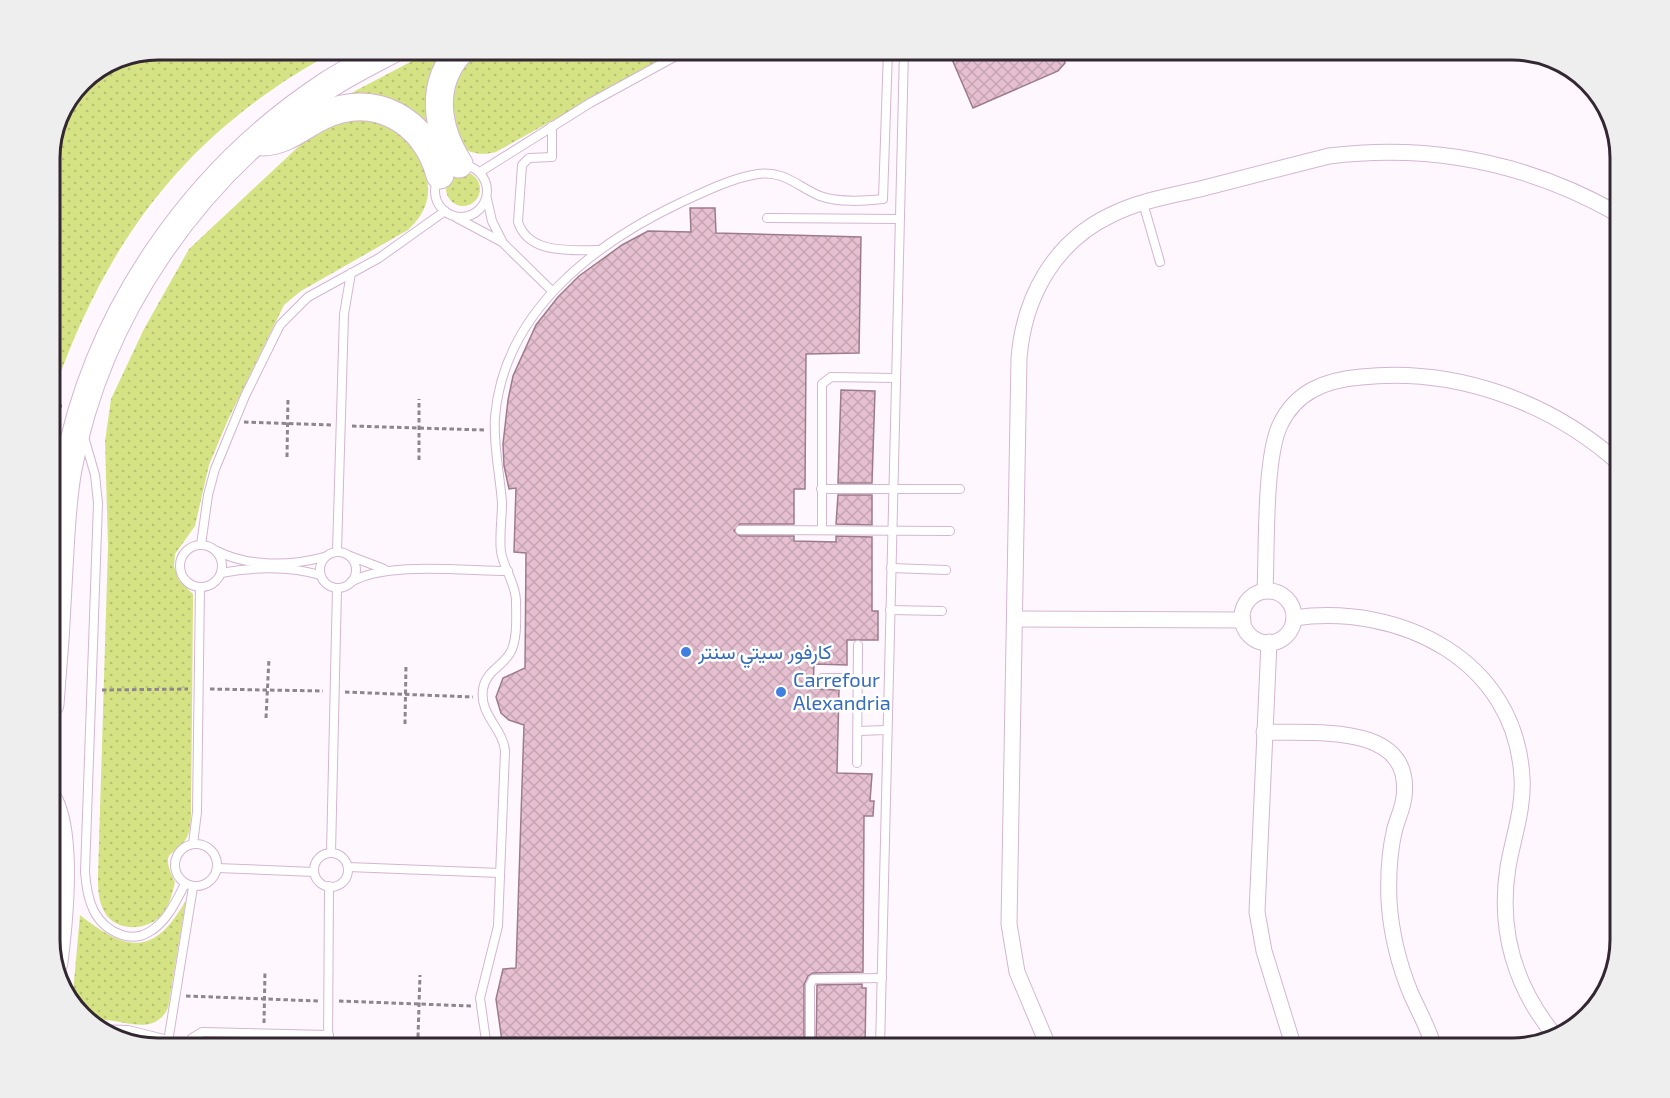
<svg xmlns="http://www.w3.org/2000/svg" width="1670" height="1098" font-family="'Exo 2',Vazirmatn,sans-serif">
<style>
.grass{fill:url(#grass-dots)}
.building{fill:url(#building-cross-hatch);stroke:#9e7b8b;stroke-width:1.5}
.lines{fill:none;stroke-linecap:round;stroke-linejoin:round}
.service-casing{stroke:#d3b6d1;stroke-width:10}
.minor-casing{stroke:#d3b6d1;stroke-width:17}
.motorway-casing{stroke:#d3b6d1;stroke-width:29}
.path{stroke:#8e868e;stroke-width:3;stroke-dasharray:4.5 3;stroke-linecap:butt}
.service{stroke:#fff;stroke-width:8}
.minor{stroke:#fff;stroke-width:15}
.motorway{stroke:#fff;stroke-width:27}
.shop-dot{fill:#3f7fe0;stroke:#fff;stroke-width:2}
.labels{text-anchor:middle;stroke-width:5;stroke-linejoin:round;paint-order:stroke}
.shop-label{font-size:20px;fill:#366cbe;stroke:#fff;text-anchor:start}
.rim{fill:none;stroke:#332832;stroke-width:3}
</style>
<defs>
<pattern id="grass-dots" width="8" height="8" patternUnits="userSpaceOnUse" patternTransform="scale(1.5)"><rect width="8" height="8" fill="#d5e385"/><path d="M2 2h.1M6 6h.1" fill="none" stroke="#b7c373" stroke-width="1.8" stroke-linecap="round"/></pattern>
<pattern id="building-cross-hatch" width="8" height="8" patternUnits="userSpaceOnUse" patternTransform="scale(1.5)"><rect width="8" height="8" fill="#e6c0d0"/><path d="M0 0l8 8M0 8l8-8" fill="none" stroke="#c6a5b3"/></pattern>
</defs>
<rect width="100%" height="100%" fill="#fef8fe"/>
<g class="grass">
<path d="M158,50H337C191,129 110,233 55,388L50,390V359L53,352L50,349V151L81,81L117,58Z"/>
<polygon points="433,50 448,50 435,136 338,100"/>
<path d="M468,50H679L496,152C481,156 471,153 457,146L444,109Z"/>
<path d="M337,117L406,126C423,163 445,196 408,230L301,291L284,305L227,422L209,465L195,526L175,554L174,566L179,580L193,594V605L191,811C191,818 191,828 188,835C178,859 157,845 175,882C172,895 168,912 156,920C141,931 115,930 105,913C98,901 98,889 98,876L108,546L105,441L111,399L144,329L189,249L313,133Z"/>
<circle cx="463" cy="189" r="17"/>
<path d="M186,900L168,1008C152,1041 117,1014 89,1021L72,1003L80,915C127,952 154,957 186,900Z"/>
</g>
<g class="building">
<polygon points="948,50 1062,50 1065,63 1058,71 973,108"/>
<polygon points="690,208 715,208 716,233 861,237 859,353 806,354 805,489 794,489 794,524 740,524 734,531 740,536 794,536 794,541 836,542 836,536 872,537 872,611 878,611 878,640 847,640 847,665 814,664 813,689 839,690 837,773 872,774 870,801 874,801 873,816 864,816 863,972 813,973 808,976 804,985 804,1048 514,1048 515,1037 502,1041 496,999 503,969 516,968 524,725 509,720 501,713 496,697 503,678 525,668 526,553 514,552 516,488 509,489 504,466 503,444 508,400 513,376 536,325 558,297 579,276 622,245 648,231 691,232"/>
<polygon points="841,390 875,391 872,483 838,483"/>
<polygon points="838,495 872,495 872,525 836,524"/>
<polygon points="862,984 862,988 866,988 865,1048 816,1048 817,985"/>
</g>
<g class="lines">
<defs>
<g id="service">
<path d="M552,126V157L529,158L522,165L518,222C529,255 571,250 599,250"/>
<circle cx="461" cy="191" r="26"/>
<polyline points="480,172 590,103 687,50"/>
<polyline points="487,199 492,221 502,241"/>
<polyline points="1143,203 1160,262"/>
<polyline points="457,218 502,242 552,291"/>
<polyline points="767,218 899,219"/>
<path d="M84,437L95,475L98,503L85,872C87,899 93,925 122,935C131,938 141,937 149,932C167,922 176,901 185,884"/>
<polyline points="821,489 960,489"/>
<polyline points="740,530 950,531"/>
<polyline points="822,530 822,384 831,377 895,378"/>
<circle cx="201" cy="566" r="21"/>
<polyline points="201,545 208,495 215,469 245,396 280,325 308,297 379,258 445,211"/>
<path d="M217,551C248,567 291,566 324,557"/>
<polyline points="337,551 344,314 351,273"/>
<circle cx="338" cy="570" r="18"/>
<polyline points="350,556 384,569"/>
<polyline points="891,568 946,570"/>
<path d="M221,573C252,567 290,566 320,575"/>
<path d="M351,582C386,561 465,571 508,571"/>
<polyline points="890,610 942,611"/>
<polyline points="822,678 858,678"/>
<polyline points="858,731 887,730"/>
<polyline points="857,763 858,645"/>
<circle cx="196" cy="865" r="21"/>
<polyline points="193,844 197,812 200,587"/>
<polyline points="331,853 337,588"/>
<circle cx="331" cy="870" r="17"/>
<polyline points="348,867 500,873"/>
<polyline points="217,868 314,872"/>
<polyline points="96,1029 128,1030 168,1040"/>
<polyline points="167,1048 193,887"/>
<polyline points="189,1048 192,1038 202,1032 329,1035"/>
<polyline points="328,1048 329,886"/>
<path d="M487,1048L480,998L498,926L505,751C503,728 479,715 483,689C486,671 502,667 510,653C518,640 516,615 516,600C515,582 504,569 501,552C499,536 502,519 502,503C500,474 493,446 495,417C504,312 593,244 682,202C706,191 732,178 758,174C784,170 798,187 820,196C839,203 864,201 883,199L888,50"/>
<polyline points="810,1048 810,985 813,979 882,978"/>
<polyline points="880,1048 904,50"/>
</g>
<g id="minor">
<path d="M1265,591C1267,551 1264,459 1280,425C1296,391 1326,380 1361,377C1455,367 1550,401 1620,464"/>
<circle cx="1268" cy="617" r="26"/>
<path d="M1294,618C1400,603 1516,660 1522,778C1524,808 1513,838 1508,867C1498,930 1515,988 1556,1037"/>
<polyline points="1016,619 1243,620"/>
<polyline points="1269,642 1257,912 1264,951 1294,1048"/>
<path d="M1264,732C1312,734 1413,721 1404,797C1403,807 1398,818 1395,828C1389,852 1388,876 1389,901C1391,932 1399,965 1411,994C1419,1012 1429,1029 1434,1048"/>
<path d="M1049,1048L1017,972L1009,924L1019,358C1024,297 1054,242 1111,215C1139,201 1170,196 1200,189C1243,178 1286,167 1329,156C1433,143 1529,163 1620,215"/>
</g>
<g id="motorway">
<path d="M263,142C287,141 301,126 322,116C375,91 426,121 440,175"/>
<path d="M459,164C436,128 429,84 461,50"/>
<path d="M50,704C54,659 57,614 59,568C61,535 62,501 68,469C97,313 195,172 328,85C348,72 370,61 391,50"/>
<path d="M50,803C67,839 59,922 54,962"/>
</g>
</defs>
<use href="#service" class="service-casing"/>
<use href="#minor" class="minor-casing"/>
<use href="#motorway" class="motorway-casing"/>
<g class="path">
<polyline points="50,405 63,406"/>
<polyline points="244,422 331,425"/>
<polyline points="352,426 484,430"/>
<polyline points="287,457 288,397"/>
<polyline points="419,460 419,399"/>
<polyline points="210,689 323,691"/>
<polyline points="102,690 188,689"/>
<polyline points="345,692 473,697"/>
<polyline points="266,718 269,658"/>
<polyline points="405,724 406,664"/>
<polyline points="186,996 318,1001"/>
<polyline points="339,1001 471,1006"/>
<polyline points="264,1023 265,971"/>
<polyline points="418,1037 420,975"/>
</g>
<use href="#service" class="service"/>
<use href="#minor" class="minor"/>
<use href="#motorway" class="motorway"/>
</g>
<g class="shop-dot">
<circle cx="686" cy="652" r="6"/>
<circle cx="781" cy="692" r="6"/>
</g>
<g class="labels">
<g class="shop-label">
<text x="698" y="659">كارفور سيتي سنتر</text>
<text x="793" y="687">Carrefour<tspan x="793" dy="23">Alexandria</tspan></text>
</g>
</g>
<path d="M0 0H1670V1098H0ZM158 60H1512A98 98 0 0 1 1610 158V940A98 98 0 0 1 1512 1038H158A98 98 0 0 1 60 940V158A98 98 0 0 1 158 60Z" fill="#efeeef" fill-rule="evenodd"/>
<path class="rim" d="M158 60H1512A98 98 0 0 1 1610 158V940A98 98 0 0 1 1512 1038H158A98 98 0 0 1 60 940V158A98 98 0 0 1 158 60Z"/>
</svg>
